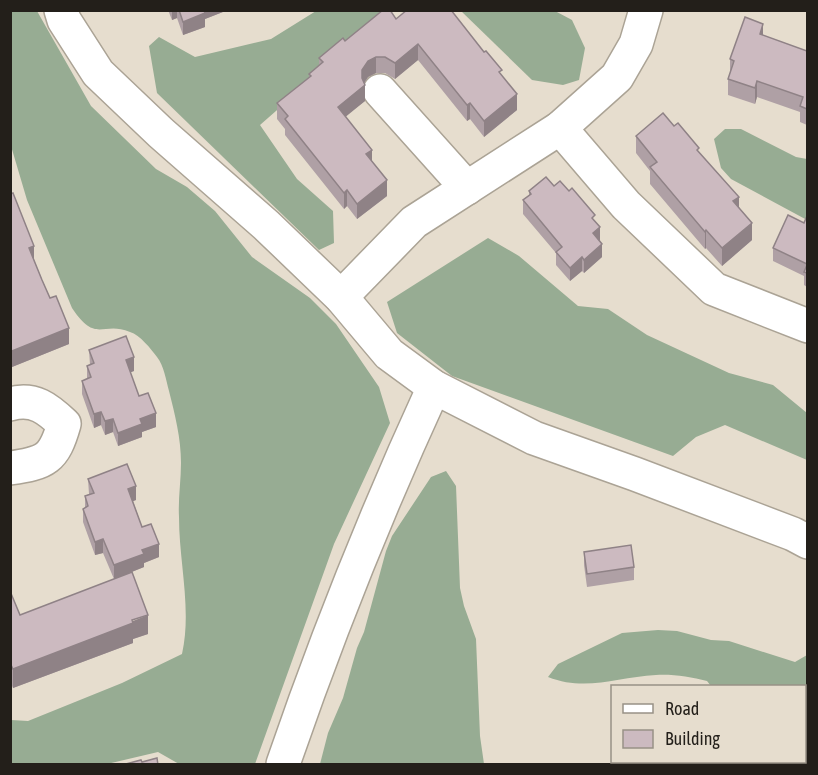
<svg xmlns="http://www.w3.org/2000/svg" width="818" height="775" font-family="'Asap Condensed',sans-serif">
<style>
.forest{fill:#97ac93}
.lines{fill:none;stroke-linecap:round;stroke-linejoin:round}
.minor-casing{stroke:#aba395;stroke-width:36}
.minor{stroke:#fff;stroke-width:33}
.wall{fill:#afa0a5}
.shaded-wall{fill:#8f8286}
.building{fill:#ccbac0;stroke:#8f8286;stroke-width:1.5}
</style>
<rect width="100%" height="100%" fill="#e6ddce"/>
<g class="forest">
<path d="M37,11L91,106L156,169L187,187L215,211L252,257L310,298L336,324L379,387L390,423L334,544L255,764H179L158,752L107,764H11V720L28,721L122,683L182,654C192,609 179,563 179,517C178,499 181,481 181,463C181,438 175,415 169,391C166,380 164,366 157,357C151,349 140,335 130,332C102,320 97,345 72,308L27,200L11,146V11Z"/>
<polygon points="316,11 390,11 260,125 297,179 333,211 334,243 319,250 157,93 149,46 159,37 195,57 271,39"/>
<polygon points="461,11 555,11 572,20 585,48 579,80 563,85 532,80"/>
<polygon points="725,129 741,129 796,157 807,159 807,220 731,179 721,168 714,139"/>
<polygon points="488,238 519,256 578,306 608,309 647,335 729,373 773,385 807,413 807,460 725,425 696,437 673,456 452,376 397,333 387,302"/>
<polygon points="446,471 456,486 460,588 464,606 476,639 480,736 484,764 320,764 328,733 343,698 357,648 364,632 386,551 392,536 431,477"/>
<path d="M658,630L677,631L711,640L729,641L795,662L807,655V741L805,739L804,686H711L707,681C691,677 673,674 656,675C617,677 586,692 548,677L558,664L622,633Z"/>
</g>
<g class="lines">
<defs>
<g id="minor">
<polyline points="61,10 64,20 98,73 161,133 266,225 341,297 389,354 434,387 534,438 635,474 793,534 808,542"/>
<polyline points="380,91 467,188"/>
<polyline points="560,128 626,205 714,289 808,326"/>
<polyline points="341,297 414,222 560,128 617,77 636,44 646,10"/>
<path d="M10,404C34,397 48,409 64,424C54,459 46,463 10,468"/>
<path d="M283,764C327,636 377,511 434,387"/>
</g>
</defs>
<use href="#minor" class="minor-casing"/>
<use href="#minor" class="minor"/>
</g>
<g class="wall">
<polygon points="168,10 228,10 205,19 205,27 183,35 177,18 172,20"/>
<polygon points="396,19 502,76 517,110 484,137 470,119 467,121 418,60 395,79 385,73 376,73 368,77 364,83 365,101 345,116 372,161 387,196 357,219 347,206 344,209 285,135 285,129 277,119 277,103 309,78 309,74 319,66 319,58 345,41"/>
<polygon points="763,35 807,51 807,125 800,122 800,112 757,97 755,104 728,95 728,79 730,73 730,59"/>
<polygon points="674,126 699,152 739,207 752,240 722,266 706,248 705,249 650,184 650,171 636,153 636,136"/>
<polygon points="554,186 595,222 602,257 584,273 582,271 570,281 556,265 556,253 523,214 523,200 529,195 529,191"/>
<polygon points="10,194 34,260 69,344 12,367 10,364"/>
<polygon points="807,219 807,287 804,285 804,276 773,261 773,248"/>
<polygon points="89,350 134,371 130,372 139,396 156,427 142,432 142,437 118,446 113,432 105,435 101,425 94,428 82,394 82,381 87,379 87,366 90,365"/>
<polygon points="88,479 136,500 133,501 142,527 159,557 144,563 144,567 114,579 103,553 95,555 83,522 83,509 85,508 85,496 89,494"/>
<polygon points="584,552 634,567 634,580 587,587 584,565"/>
<polygon points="10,591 20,615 148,634 133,639 133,643 13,688 11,684 10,685"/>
</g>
<g class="shaded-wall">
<polygon points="172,10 177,10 177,18 172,20"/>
<polygon points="202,10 228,10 205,19 205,27 183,35 183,22"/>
<polygon points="763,24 763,39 760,34"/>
<polygon points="418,44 418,60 395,79 395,63"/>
<polygon points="376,57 376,73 368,77 362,86 365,85 365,101 338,123 338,107 368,61"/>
<polygon points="757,81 757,97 755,104 755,88"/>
<polygon points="517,94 517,110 484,137 484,121"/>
<polygon points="470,103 470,119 467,121 467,105"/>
<polygon points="372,150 372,166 366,154"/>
<polygon points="387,180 387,196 357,219 357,204"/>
<polygon points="347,190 347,206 344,209 344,193"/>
<polygon points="739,197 739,214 733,201"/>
<polygon points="752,223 752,240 722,266 722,248"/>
<polygon points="600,227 600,241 593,233"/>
<polygon points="706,230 706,248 705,249 705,232"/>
<polygon points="602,244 602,257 584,273 584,260"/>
<polygon points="34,246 34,262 29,248"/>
<polygon points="582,257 582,271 570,281 570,268"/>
<polygon points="69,328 69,344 12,367 12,351"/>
<polygon points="134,357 134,371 126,374 126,360"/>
<polygon points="101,412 101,425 94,428 94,414"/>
<polygon points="156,413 156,427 142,432 142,437 118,446 118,433 140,419"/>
<polygon points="113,419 113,432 105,435 105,421"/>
<polygon points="136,486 136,500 128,503 128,489"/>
<polygon points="103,539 103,553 95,555 95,542"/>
<polygon points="159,544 159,557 144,563 144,567 114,579 114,565 142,550"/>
<polygon points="148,615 148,634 133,639 133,643 13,688 13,669"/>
<polygon points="10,665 11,665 10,685"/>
</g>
<g class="building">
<polygon points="179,10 204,10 205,13 183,22"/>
<polygon points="383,10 390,10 396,19 407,10 451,10 484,52 486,51 502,70 499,72 517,94 484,121 470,103 467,105 418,44 395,63 385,57 376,57 368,61 362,70 362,78 365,85 338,107 372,150 366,154 387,180 357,204 347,190 344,193 285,119 288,116 277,103 311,76 309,74 323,62 319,58 343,38 345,41"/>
<polygon points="745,17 763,24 760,34 807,51 807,109 800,106 803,97 757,81 755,88 728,79 734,61 730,59"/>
<polygon points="663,113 674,126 678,123 699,148 697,150 739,197 733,201 752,223 722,248 706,230 705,232 650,167 657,162 636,136"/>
<polygon points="546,177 554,186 560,181 569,191 572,188 595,215 592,218 600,227 593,233 602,244 584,260 582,257 570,268 556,252 562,247 523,200 531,194 529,191"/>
<polygon points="13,193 34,246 29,248 42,280 50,298 56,296 69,328 12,351 10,348 10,194"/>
<polygon points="788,215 804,223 806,218 807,219 807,264 773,248"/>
<polygon points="807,265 807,273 804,272"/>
<polygon points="126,336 134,357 126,360 139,396 148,393 156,413 140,419 142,424 118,433 113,419 105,421 101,412 94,414 82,381 91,377 87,366 94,363 89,350"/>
<polygon points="127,464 136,486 128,489 142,527 151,524 159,544 142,550 144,554 114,565 103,539 95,542 83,509 88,506 85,496 94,493 88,479"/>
<polygon points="631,545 634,567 587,574 584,552"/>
<polygon points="132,572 148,615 132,620 133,623 13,669 11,665 10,665 10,591 20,615"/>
<polygon points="157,758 158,765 122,765 141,760 142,762"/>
</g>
<rect width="818" height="775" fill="none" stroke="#231f1a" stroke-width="24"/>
<rect x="611" y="685" width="195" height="78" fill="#e6ddce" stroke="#989186" stroke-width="1.5"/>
<rect x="623" y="704" width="30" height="9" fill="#ffffff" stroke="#989186" stroke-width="1.5"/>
<text x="665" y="715" font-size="18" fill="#231f1a">Road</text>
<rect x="623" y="730" width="30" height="18" fill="#ccbac0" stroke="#989186" stroke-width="1.5"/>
<text x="665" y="745" font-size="18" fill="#231f1a">Building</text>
</svg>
